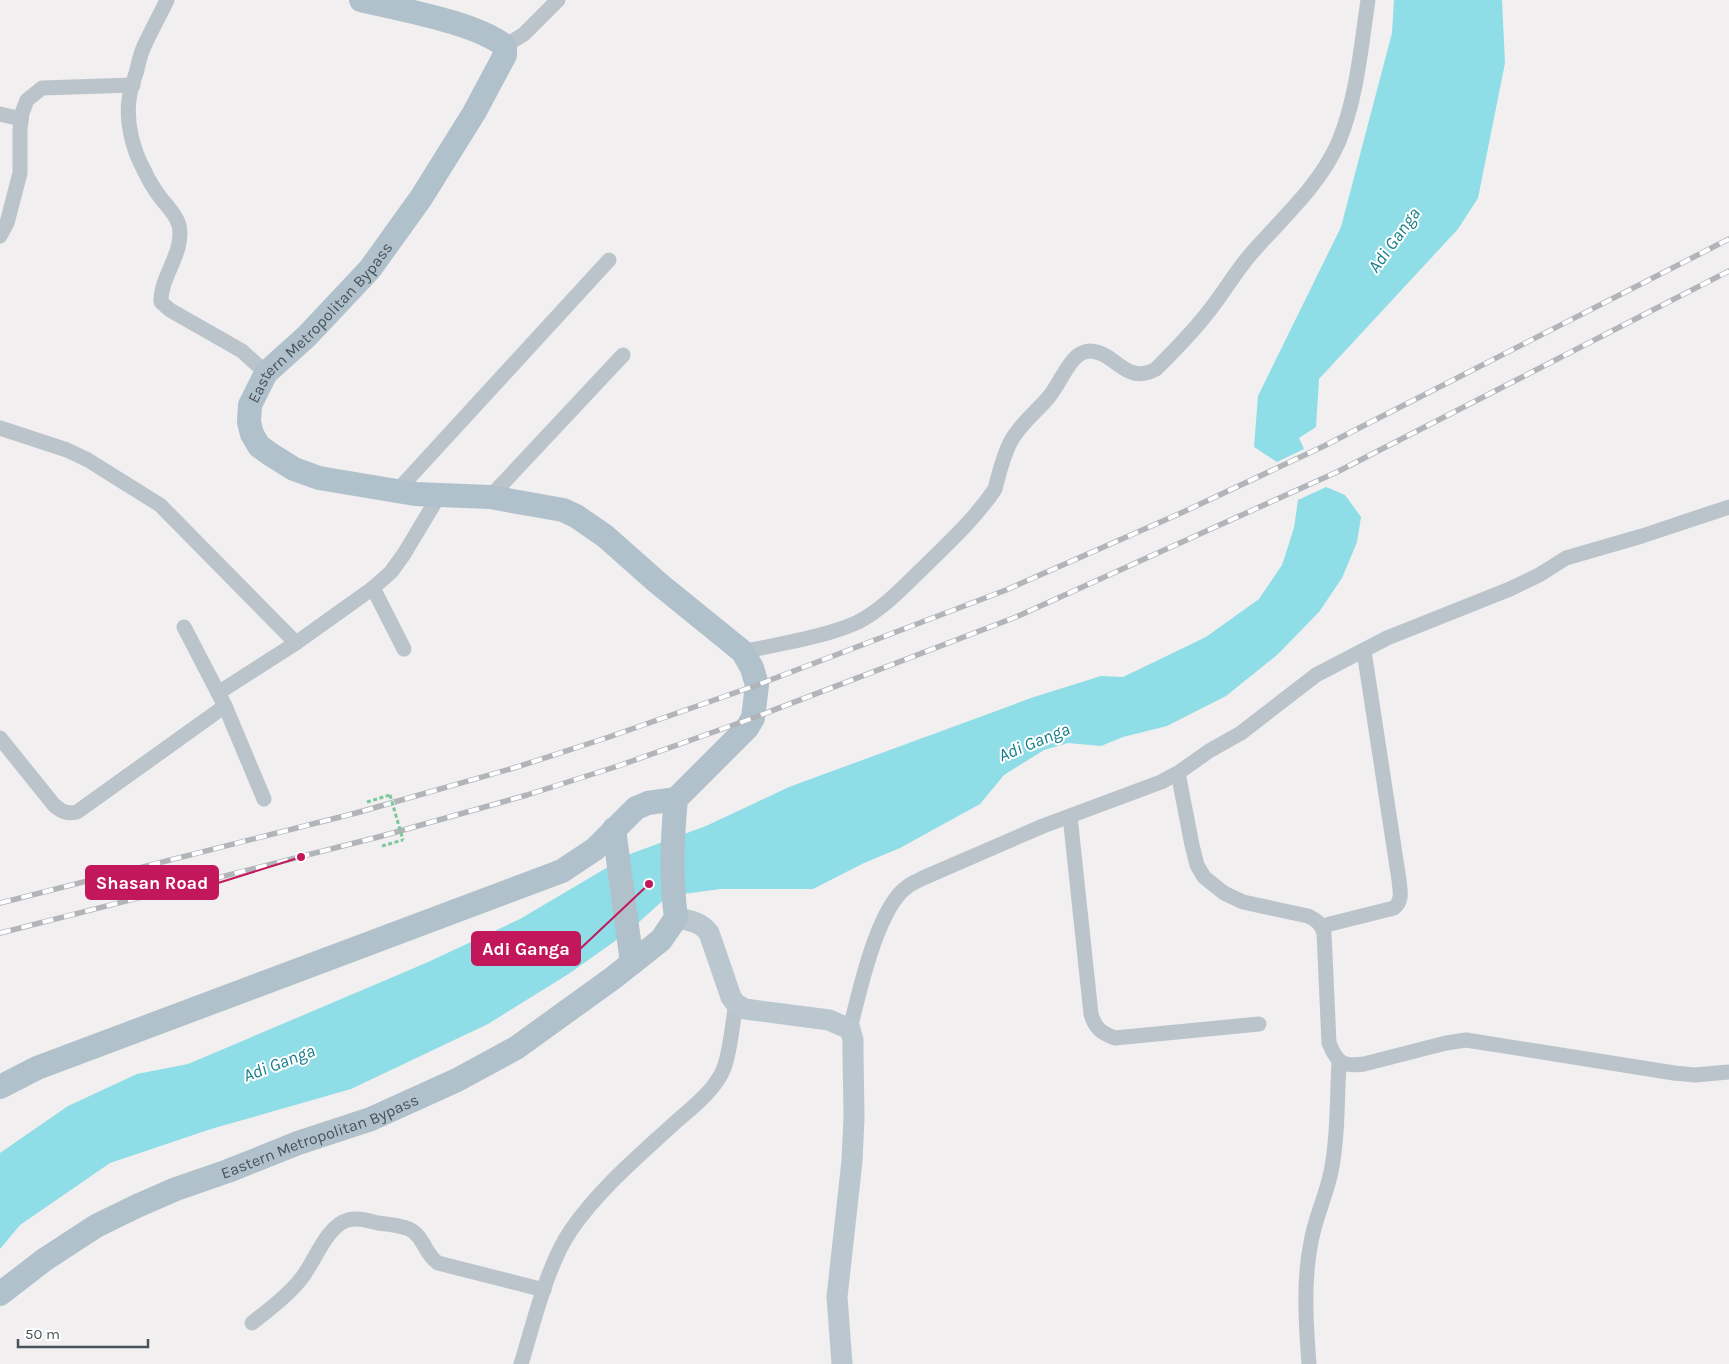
<svg xmlns="http://www.w3.org/2000/svg" width="1729" height="1364" font-family="Karla,sans-serif">
<style>
.water{fill:#8fdde7}
.lines{fill:none;stroke-linecap:round;stroke-linejoin:round}
.path{stroke:#7ac89a;stroke-width:3;stroke-dasharray:4 2.5;stroke-linecap:butt}
.street{stroke:#bbc4cb;stroke-width:15}
.secondary{stroke:#bbc7cf;stroke-width:21}
.primary{stroke:#b0c1cc;stroke-width:24}
.rail-casing{stroke:#b1b5b9;stroke-width:5.5}
.rail{stroke:#fff;stroke-width:4;stroke-dasharray:11;stroke-linecap:butt}
.path-bridge{stroke:#7ac89a;stroke-width:3;stroke-dasharray:4 2.5;stroke-linecap:butt}
.labels{text-anchor:middle;stroke-width:4;stroke-linejoin:round;paint-order:stroke}
.street-label{font-size:16px;fill:#48545b;stroke:#fff}
.water-label{font-size:18px;font-style:italic;fill:#147f8b;stroke:#fff}
.leader{fill:none;stroke:#c2185b;stroke-width:2}
.callout-dot{fill:#c2185b;stroke:#fff;stroke-width:2}
.callout{fill:#c2185b;stroke:#c2185b;stroke-width:2}
.callout-label{font-size:18px;text-anchor:middle;font-weight:bold;fill:#fff}
</style>
<rect width="100%" height="100%" fill="#f1efef"/>
<g class="water">
<polygon points="1394,0 1502,0 1505,63 1478,198 1458,229 1319,379 1316,427 1299,438 1304,449 1277,462 1254,447 1258,396 1341,227 1392,33"/>
<polygon points="1326,487 1345,495 1361,517 1357,542 1342,578 1319,612 1277,655 1226,696 1167,726 1123,737 1101,746 1068,743 1044,750 1004,775 980,804 900,848 864,863 813,889 721,889 668,896 629,931 570,973 488,1024 351,1089 211,1129 110,1163 20,1225 0,1249 0,1153 68,1106 137,1074 188,1064 426,963 520,919 630,854 706,826 789,787 1034,697 1101,676 1123,677 1206,637 1259,599 1282,565 1294,528 1298,500"/>
</g>
<g class="lines">
<g class="path">
<polyline points="367,802 390,795"/>
<polyline points="382,846 403,840"/>
</g>
<g class="street">
<path d="M167,0C161,13 154,25 148,38C143,47 139,59 137,70C134,80 130,90 129,100C126,123 133,150 144,170C148,179 154,189 160,197C166,205 176,214 179,225C185,253 160,276 161,302L170,310L242,351L266,373"/>
<polyline points="505,46 524,34 558,0"/>
<polyline points="0,114 21,119"/>
<polyline points="0,236 7,223 20,173 20,129 22,113 27,100 42,88 133,85"/>
<polyline points="0,428 67,450 88,460 160,505 296,643"/>
<polyline points="397,491 609,260"/>
<polyline points="490,497 623,355"/>
<polyline points="373,588 404,649"/>
<polyline points="184,627 225,706 264,799"/>
<path d="M743,652C777,644 826,637 858,622C883,609 902,588 923,568C948,543 975,519 995,489C999,473 1003,456 1011,441C1020,424 1036,412 1048,398C1059,385 1065,367 1077,356C1081,353 1085,351 1090,351C1116,352 1125,386 1156,369C1173,352 1190,335 1205,316C1221,297 1234,274 1250,255C1281,219 1320,186 1339,141C1357,97 1361,47 1368,0"/>
<polyline points="218,693 296,643 373,588 391,572 404,554 440,494"/>
<path d="M0,738L54,805C62,812 67,814 77,812L225,706"/>
<path d="M1178,773L1192,845L1197,865L1204,877L1224,893L1243,902L1308,916C1317,920 1321,924 1324,933L1329,1043C1337,1063 1343,1067 1364,1064L1446,1043L1466,1040L1674,1073L1695,1075L1729,1072"/>
<path d="M1070,816L1091,1014C1095,1028 1101,1033 1115,1038L1259,1024"/>
<path d="M1322,926L1394,908C1403,900 1400,891 1399,880L1364,651"/>
<path d="M850,1029C859,993 877,908 907,887C912,883 918,881 923,878L1043,826L1161,782L1178,773L1209,751L1241,733L1316,675L1387,638L1510,589L1539,575L1566,558L1642,536L1729,507"/>
<path d="M252,1323C270,1309 287,1296 301,1279C314,1263 327,1225 348,1220C358,1217 369,1221 378,1223C388,1224 400,1225 409,1229C424,1236 425,1255 438,1263L544,1290"/>
<path d="M521,1364C534,1322 547,1265 571,1230C598,1191 634,1160 668,1129C687,1111 714,1093 724,1068C731,1048 732,1025 736,1004"/>
<path d="M1309,1364C1306,1325 1303,1281 1311,1242C1315,1218 1326,1196 1331,1172C1338,1137 1337,1098 1339,1062"/>
</g>
<path class="secondary" d="M676,918C689,920 701,922 709,933L731,997L736,1004L745,1009L829,1020L850,1029L853,1040V1053L854,1117L852,1161L837,1297L842,1364"/>
<g class="primary">
<polyline points="614,829 632,963"/>
<polyline points="0,1087 37,1068 562,871 595,849 636,808 648,803 676,799"/>
<path id="s1" d="M0,1294L44,1260L96,1226L137,1206L176,1189L228,1171L298,1143L371,1119L457,1080L516,1048L613,978L661,940L676,918C671,880 672,838 676,799L747,728L753,718L757,685L752,668L743,652L658,583L605,536L576,516L563,510L490,497L415,494L319,478L294,469L270,454L259,446L252,434L249,422L250,405L266,373L307,336L370,269L421,198L474,113L505,55V46C474,22 401,10 361,0"/>
</g>
<defs>
<g id="rail">
<polyline points="0,903 356,813 517,767 609,737 757,685 1006,590 1181,513 1324,446 1729,239"/>
<polyline points="0,933 382,836 527,795 618,766 753,718 1016,617 1337,472 1729,271"/>
</g>
</defs>
<use href="#rail" class="rail-casing"/>
<use href="#rail" class="rail"/>
<polyline class="path-bridge" points="390,795 403,840"/>
</g>
<g class="labels">
<g class="street-label">
<text dy="6" stroke="none"><textPath href="#s1" startOffset="1780">Eastern Metropolitan Bypass</textPath></text>
<text dy="6" stroke="none"><textPath href="#s1" startOffset="359">Eastern Metropolitan Bypass</textPath></text>
</g>
<g class="water-label">
<text transform="translate(1394 240) rotate(-54)" y="6">Adi Ganga</text>
<text transform="translate(1034 742) rotate(-22)" y="6">Adi Ganga</text>
<text transform="translate(279 1063) rotate(-21)" y="6">Adi Ganga</text>
</g>
</g>
<path class="leader" d="M301 857L218 883M649 884L580 949"/>
<g class="callout-dot">
<circle cx="301" cy="857" r="5"/>
<circle cx="649" cy="884" r="5"/>
</g>
<g class="callout">
<rect x="86" y="866" width="132" height="33" rx="5"/>
<rect x="472" y="932" width="108" height="33" rx="5"/>
</g>
<g class="callout-label">
<text x="152" y="889">Shasan Road</text>
<text x="526" y="955">Adi Ganga</text>
</g>
<path d="M18 1339v8h130v-8" fill="none" stroke="#48545b" stroke-width="2.5"/>
<text x="25" y="1339" font-size="15" fill="#48545b" stroke="#ffffff" stroke-width="4" paint-order="stroke">50 m</text>
</svg>
